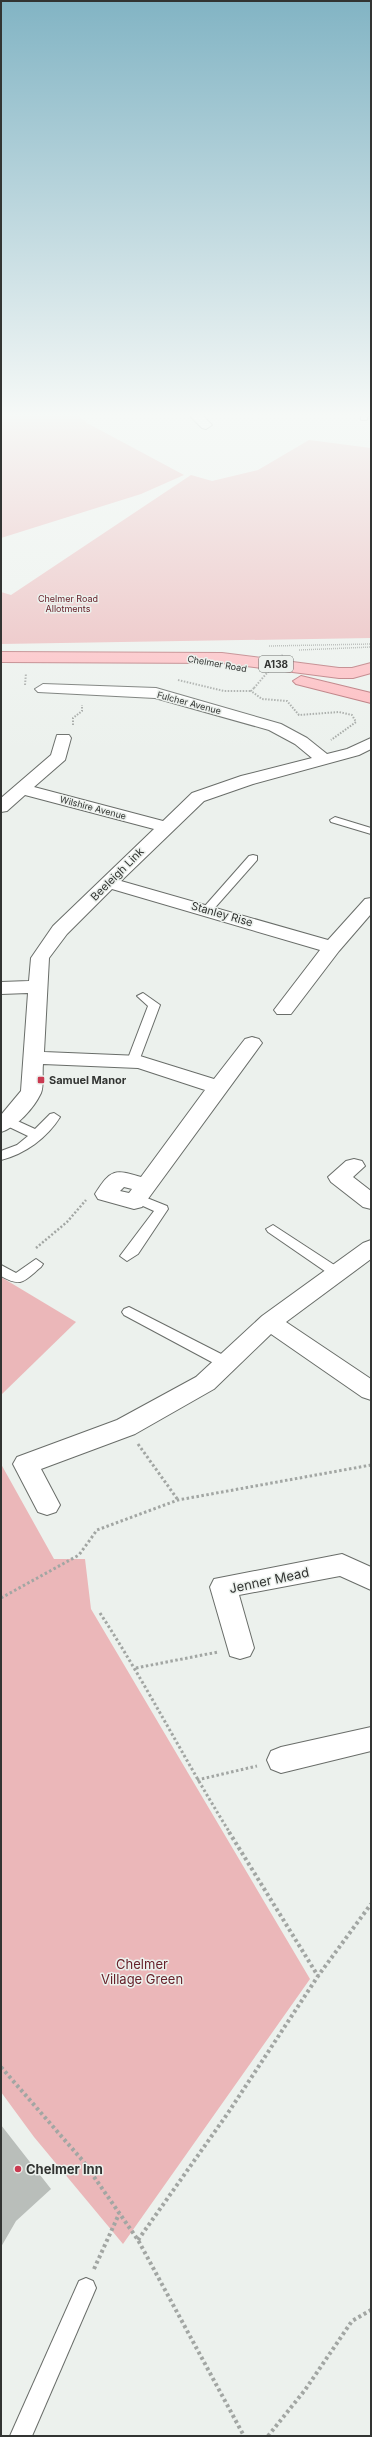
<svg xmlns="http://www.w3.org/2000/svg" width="372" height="2437" font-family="Inter,sans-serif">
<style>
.green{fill:#ebb7b9}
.building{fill:#b9beba}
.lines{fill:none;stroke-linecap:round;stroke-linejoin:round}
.lane-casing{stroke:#696d69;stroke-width:2}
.street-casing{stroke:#696d69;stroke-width:2}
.primary-casing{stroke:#b66e73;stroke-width:2}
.path-far4{stroke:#a2a6a3;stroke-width:1.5;stroke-dasharray:1 1;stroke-linecap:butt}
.path-far3{stroke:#a2a6a3;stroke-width:2;stroke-dasharray:1.5 1.5;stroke-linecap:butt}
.path-far2{stroke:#a2a6a3;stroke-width:2.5;stroke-dasharray:2 2;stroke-linecap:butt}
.path-far1{stroke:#a2a6a3;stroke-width:3;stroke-dasharray:2.5 2.5;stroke-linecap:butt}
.path{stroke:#a2a6a3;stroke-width:4;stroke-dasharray:3 3;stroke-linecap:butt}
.lane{fill:#fff;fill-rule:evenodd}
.street{fill:#fff;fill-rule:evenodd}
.primary{fill:#febbc0;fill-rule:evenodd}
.path-bridge-far1{stroke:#a2a6a3;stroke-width:1.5;stroke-dasharray:1 1;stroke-linecap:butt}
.path-bridge{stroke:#a2a6a3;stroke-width:2;stroke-dasharray:1.5 1.5;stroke-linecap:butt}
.poi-dot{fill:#ca3a51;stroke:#ecf1ed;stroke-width:1.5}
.labels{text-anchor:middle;stroke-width:3;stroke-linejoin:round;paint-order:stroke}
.far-park-label{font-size:9px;fill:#67222b;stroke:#ecf1ed}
.far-street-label{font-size:9px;fill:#323432;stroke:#ecf1ed}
.shield{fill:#ecf1ed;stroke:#6a6d6a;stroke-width:1}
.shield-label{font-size:10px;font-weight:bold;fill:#323432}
.street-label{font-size:11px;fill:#323432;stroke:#ecf1ed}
.poi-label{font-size:11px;font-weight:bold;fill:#323432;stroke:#ecf1ed;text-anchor:start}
.near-street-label{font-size:13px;fill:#323432;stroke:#ecf1ed}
.near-park-label{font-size:13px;fill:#67222b;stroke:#ecf1ed}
.near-poi-label{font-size:13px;font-weight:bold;fill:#323432;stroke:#ecf1ed;text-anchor:start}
</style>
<rect width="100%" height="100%" fill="#ecf1ed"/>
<g class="green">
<polygon points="1,414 77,414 87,423 184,475 141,494 1,538"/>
<polygon points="309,440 371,448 371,638 1,644 1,592 11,595 191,475 212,481 258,470"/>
<polygon points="1,1277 76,1322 1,1395"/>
<polygon points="1,1464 54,1559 85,1559 91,1609 310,1979 123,2244 34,2137 1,2092"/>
</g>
<polygon class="building" points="1,2125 51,2189 16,2221 1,2247"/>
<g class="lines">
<defs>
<g id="lane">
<polygon points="361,414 368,414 367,420 361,420"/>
<polygon points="335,817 371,828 371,834 331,822 330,820"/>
<polygon points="253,855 257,856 257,860 212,911 204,911 204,907 249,856"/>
<polygon points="143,993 160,1005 139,1061 133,1065 127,1061 148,1006 137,996"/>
<path d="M54,1113L60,1117C47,1138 25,1154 1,1160V1151L17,1145L28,1136L3,1124L1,1121L3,1118H11L35,1129L50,1114Z"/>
<polygon points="137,1194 167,1206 168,1209 138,1254 127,1261 120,1256 154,1211 132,1201 131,1198 132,1195"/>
<polygon points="273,1225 342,1270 344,1273 342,1276 332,1276 268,1232 266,1229"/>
<path d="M36,1259L43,1264L41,1267C24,1281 22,1288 1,1276V1265L16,1273Z"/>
<polygon points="129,1307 231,1359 233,1363 231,1367 221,1367 124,1315 122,1312 124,1309"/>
<polygon points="86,2278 93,2281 96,2288 32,2436 10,2436 79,2281"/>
</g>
<g id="street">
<polygon points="188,414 201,414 212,425 206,429 202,428"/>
<path d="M43,684L156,688L281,724L307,738L327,754L347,749L371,738V749L359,755L253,784L204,801L121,881L328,940L365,899L371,898V914L339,951L291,1014H277L274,1010L320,950L112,889L67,934L49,958L44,1052L140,1056L214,1079L245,1039L252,1037L259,1039L262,1043L142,1207L134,1209L98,1199L95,1194C111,1169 114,1169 141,1177L205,1090L138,1068L43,1064C42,1073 44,1085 41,1093C34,1108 17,1127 1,1132V1115L21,1091L28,993L1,994V982L29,981L31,958L53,926L154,829L25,795L7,811L1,812V798L51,755L57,735H69L71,738L65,760L34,787L163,821L192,793L241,776L312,758L295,744L269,730L155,698L38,692L35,689ZM124,1187L132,1189L129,1193L120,1191Z"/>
<polygon points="354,1159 362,1161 365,1166 353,1177 371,1191 371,1209 363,1207 331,1182 328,1177 346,1161"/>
<polygon points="371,1240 371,1259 286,1322 371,1379 371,1400 362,1397 271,1334 214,1389 135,1434 41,1469 60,1505 56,1512 47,1515 38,1512 13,1464 17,1457 117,1420 196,1377 262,1316 363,1243"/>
<polygon points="342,1554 371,1567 371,1590 340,1576 239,1595 254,1648 250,1656 240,1659 230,1656 210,1587 214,1579"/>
<polygon points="371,1727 371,1751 281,1773 271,1769 267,1760 271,1751 281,1747"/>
</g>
<g id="primary">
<polygon points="1,652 222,653 339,668 352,668 371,663 371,673 353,678 339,678 222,663 1,662"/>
<polygon points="301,676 371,693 371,703 296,684 293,681"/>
</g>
</defs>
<use href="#lane" class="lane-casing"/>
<use href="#street" class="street-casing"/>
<use href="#primary" class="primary-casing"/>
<g class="path-far4">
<polyline points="269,646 371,644"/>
<polyline points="299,650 371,647"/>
</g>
<g class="path-far3">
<polyline points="178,680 224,691 251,691"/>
<polyline points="25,685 26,673"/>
<polyline points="254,688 251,691 262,699 287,701 299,715 339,712 352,715 356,722 331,740"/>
<polyline points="73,725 73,718 82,711 82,705"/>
</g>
<polyline class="path-far2" points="36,1248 67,1222 86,1200"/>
<g class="path-far1">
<polyline points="138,1444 178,1500"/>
<polyline points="1,1598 79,1555 97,1530 178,1500 371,1465"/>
<path d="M100,1613C147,1685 185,1761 230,1833"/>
<polyline points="136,1668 218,1652"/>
<polyline points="197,1780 257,1766"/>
</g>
<g class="path">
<polyline points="229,1832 318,1976"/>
<polyline points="1,2067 83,2161 138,2240 244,2436"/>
<polyline points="138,2240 228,2113 318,1976 371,1904"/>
<polyline points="94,2269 119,2214"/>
<polyline points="268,2436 305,2390 352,2321 371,2310"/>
</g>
<use href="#lane" class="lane"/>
<use href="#street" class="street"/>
<use href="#primary" class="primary"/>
<polyline class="path-bridge-far1" points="278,660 283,654"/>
<polyline class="path-bridge" points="254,688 279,659"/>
</g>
<linearGradient id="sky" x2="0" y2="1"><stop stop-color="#82b4c4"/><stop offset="0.55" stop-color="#f6f9f7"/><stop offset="1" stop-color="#f6f9f7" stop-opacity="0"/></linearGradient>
<rect width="372" height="755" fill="url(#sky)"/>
<g class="poi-dot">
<rect x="37" y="1076" width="8" height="8" rx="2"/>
<circle cx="18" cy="2169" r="4"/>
</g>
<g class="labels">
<g class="far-park-label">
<text x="68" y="602">Chelmer Road<tspan x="68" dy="10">Allotments</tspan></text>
</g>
<g class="far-street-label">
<text transform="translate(217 664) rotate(10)" y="3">Chelmer Road</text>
<text transform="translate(189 703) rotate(15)" y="3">Fulcher Avenue</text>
<text transform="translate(93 808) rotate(15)" y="3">Wilshire Avenue</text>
</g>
<rect class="shield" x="259" y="656" width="34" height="16" rx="3"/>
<g class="shield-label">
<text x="276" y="668">A138</text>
</g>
<g class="street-label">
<text transform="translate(117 874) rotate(-45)" y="4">Beeleigh Link</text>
<text transform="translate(222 914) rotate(16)" y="4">Stanley Rise</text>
</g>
<g class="poi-label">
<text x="49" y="1084">Samuel Manor</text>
</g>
<g class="near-street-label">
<text transform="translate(269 1580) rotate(-12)" y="5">Jenner Mead</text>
</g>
<g class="near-park-label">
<text x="142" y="1969">Chelmer<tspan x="142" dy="15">Village Green</tspan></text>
</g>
<g class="near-poi-label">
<text x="26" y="2174">Chelmer Inn</text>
</g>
</g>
<rect width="372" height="2437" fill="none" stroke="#323432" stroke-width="4"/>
</svg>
